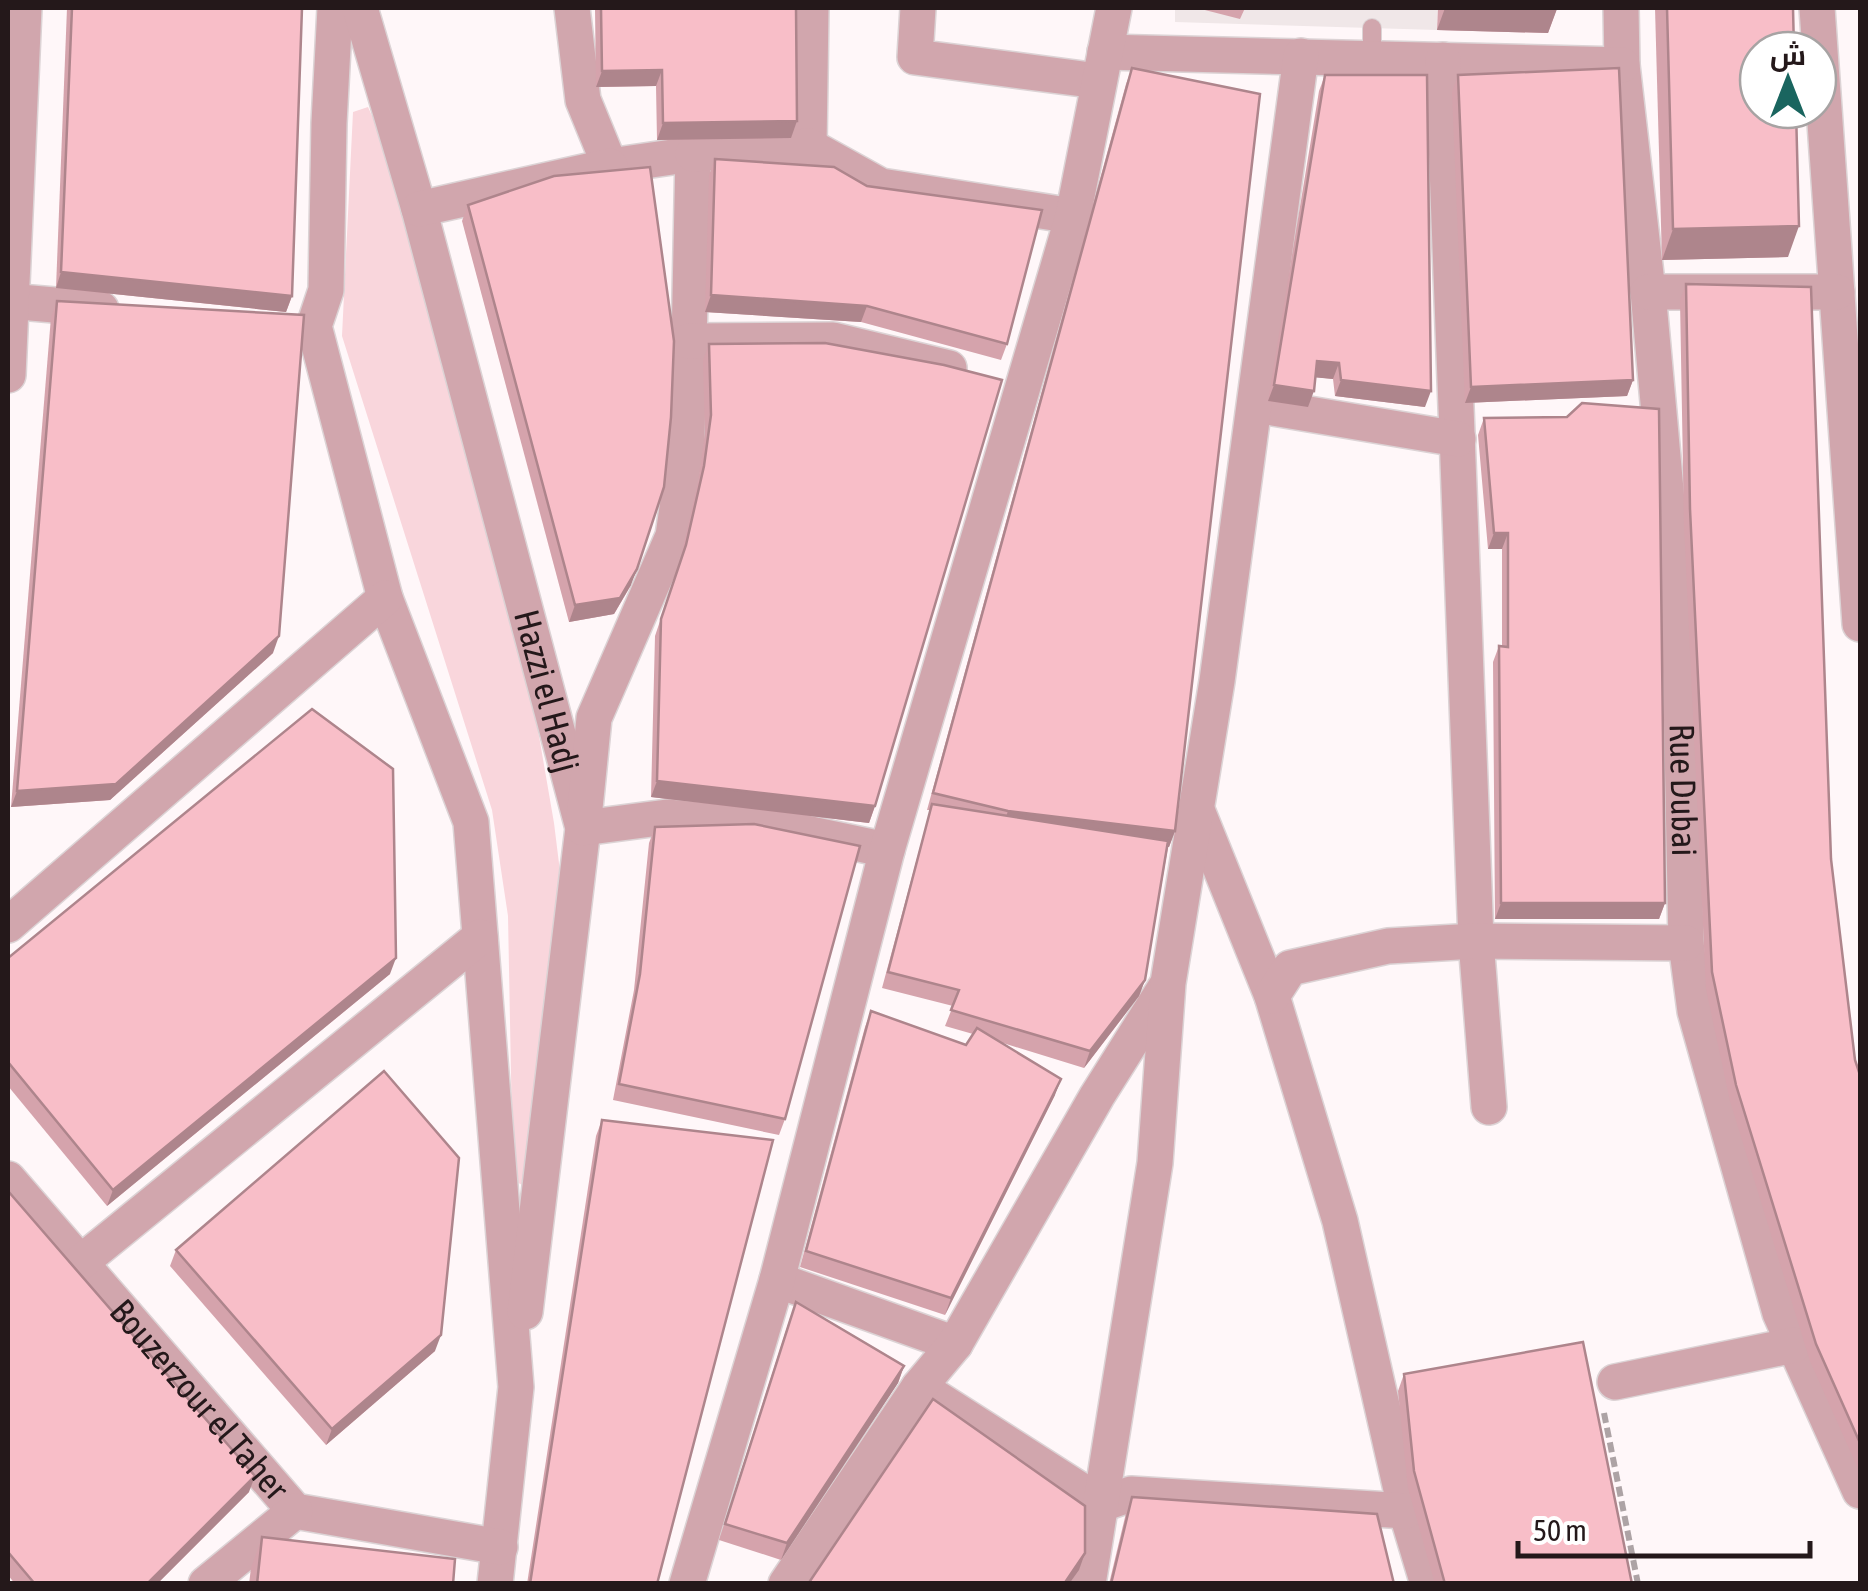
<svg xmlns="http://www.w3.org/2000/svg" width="1868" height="1591" font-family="'Asap Condensed',Cairo,sans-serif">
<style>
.built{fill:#f0e7e8}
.green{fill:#f9d6dc}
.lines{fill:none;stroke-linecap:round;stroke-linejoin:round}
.lane-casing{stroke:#dcd3d5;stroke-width:20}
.street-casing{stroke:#dcd3d5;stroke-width:38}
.path{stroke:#ada3a5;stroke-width:6;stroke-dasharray:10 5;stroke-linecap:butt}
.lane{stroke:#d1a6ad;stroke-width:18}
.street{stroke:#d1a6ad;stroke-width:35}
.wall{fill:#d5a3ac}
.shaded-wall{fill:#ae858c}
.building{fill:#f8bec8;stroke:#ae858c;stroke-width:2.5}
.labels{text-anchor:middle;stroke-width:10;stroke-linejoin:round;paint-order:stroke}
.street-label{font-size:35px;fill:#24181a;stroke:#fff}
</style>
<rect width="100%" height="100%" fill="#fff7f9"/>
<polygon class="built" points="1175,8 1438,8 1437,30 1175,22"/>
<polygon class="green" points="368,107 379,131 534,707 554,823 566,920 524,1186 513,1180 508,916 492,810 342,336 353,112"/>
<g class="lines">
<defs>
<polyline id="lane" points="1372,28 1372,58"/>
<g id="street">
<polyline points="335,8 329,123 326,290 314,326 385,598 471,822 516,1387 495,1584"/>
<path id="s1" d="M360,8L419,209L583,828L525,1312"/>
<polyline points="572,8 583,100 610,166 693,154 687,439 673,536 594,718 583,828 667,817 783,828 887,850"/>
<polyline points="918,8 915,57 1098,81"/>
<path id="s2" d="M1621,8L1622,65L1648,292L1680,644L1686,943L1695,1011L1780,1313L1860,1491"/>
<polyline points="1817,8 1860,624"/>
<polyline points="1105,52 1622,65"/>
<polyline points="1443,60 1476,941 1489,1107"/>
<polyline points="809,146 811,8"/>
<polyline points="693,154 809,146 881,186 1073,216"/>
<polyline points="419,209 610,166"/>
<polyline points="1648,292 1837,292"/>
<polyline points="8,301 101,309"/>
<polyline points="688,341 833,340 949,368"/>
<polyline points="8,375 24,8"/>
<polyline points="1255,405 1458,439"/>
<polyline points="1197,810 1272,996 1340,1221 1406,1511 1428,1584"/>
<polyline points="8,925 385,598"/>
<polyline points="1272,996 1290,968 1388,946 1476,941 1686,943"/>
<path id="s3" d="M8,1179L295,1511L500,1547"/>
<polyline points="80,1263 480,937"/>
<polyline points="777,1280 955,1344"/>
<polyline points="1615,1382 1794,1345"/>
<polyline points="919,1387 1102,1504 1131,1494 1406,1511"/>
<polyline points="206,1584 295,1511"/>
<polyline points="687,1584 777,1280 887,850 1073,216 1114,8"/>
<polyline points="786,1584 919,1387 955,1344 1097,1096 1165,988"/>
<polyline points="1088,1584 1155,1163 1168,983 1217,681 1301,56"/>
</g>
</defs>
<use href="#lane" class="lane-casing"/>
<use href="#street" class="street-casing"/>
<polyline class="path" points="1604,1413 1638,1584"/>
<use href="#lane" class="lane"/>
<use href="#street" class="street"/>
</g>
<g class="wall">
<polygon points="67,8 302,8 292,296 286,312 56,288"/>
<polygon points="595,8 796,8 791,138 657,140 656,86 596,87"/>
<polygon points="1197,8 1245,8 1240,19"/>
<polygon points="1438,8 1557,8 1548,33 1437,30"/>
<polygon points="1655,8 1793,8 1788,257 1662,260"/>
<polygon points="1132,68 1175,831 1169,847 1168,847 1145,980 1139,996 1084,1068 1003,1043 1055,1095 945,1315 800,1267 865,1027 871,1011 966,1045 973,1034 945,1026 953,1006 882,988 930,810 927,810 1126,84"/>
<polygon points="1325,75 1425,407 1335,396 1333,379 1315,377 1308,407 1268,401 1319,91"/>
<polygon points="1458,75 1633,380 1627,396 1465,403 1452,92"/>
<polygon points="715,159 1007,344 1001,360 861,322 705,312 709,175"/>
<polygon points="468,205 631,585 614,614 569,622 462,221"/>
<polygon points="1686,284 1831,859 1855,1060 1860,1075 1860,1473 1810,1361 1730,1101 1706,989 1684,525 1680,300"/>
<polygon points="57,301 273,653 110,800 11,807 51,317"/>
<polygon points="709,344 875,806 869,823 651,797 655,636 680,561 698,482 705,432 703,360"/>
<polygon points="1484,418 1665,903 1659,919 1495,919 1493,662 1499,646 1502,646 1502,549 1488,549 1478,435"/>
<polygon points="655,827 785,1119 779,1135 613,1100 634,990 649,843"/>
<polygon points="8,958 390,974 107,1206 8,1086"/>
<polygon points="602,1120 657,1584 527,1584 596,1136"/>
<polygon points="8,1191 249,1492 157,1584 15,1584 8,1575"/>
<polygon points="176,1250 435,1351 326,1445 170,1266"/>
<polygon points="790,1318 904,1366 898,1383 781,1560 719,1540"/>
<polygon points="1404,1374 1632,1584 1435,1584 1408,1488 1398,1391"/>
<polygon points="1132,1497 1394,1584 1109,1584 1126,1513"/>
<polygon points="262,1537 453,1584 249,1584 251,1568"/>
</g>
<g class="shaded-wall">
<polygon points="1445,8 1514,8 1557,9 1548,33 1437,30"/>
<polygon points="662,70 656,86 596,87 602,71"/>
<polygon points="797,121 791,138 657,140 663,123"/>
<polygon points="1799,226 1788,257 1662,260 1673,229"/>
<polygon points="61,272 292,296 286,312 56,288"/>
<polygon points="711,295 867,306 861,322 705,312"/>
<polygon points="1317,361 1339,363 1333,379 1311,377"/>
<polygon points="1341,380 1431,391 1425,407 1335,396"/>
<polygon points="1633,380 1627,396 1465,403 1471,387"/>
<polygon points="1274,385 1314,391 1308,407 1268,401"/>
<polygon points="1494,533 1508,533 1502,549 1488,549"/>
<polygon points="637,569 631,585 614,614 569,622 575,605"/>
<polygon points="279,636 273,653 110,800 11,807 17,791"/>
<polygon points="657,781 875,806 869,823 651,797"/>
<polygon points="1008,811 1175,831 1169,847 1002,828"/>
<polygon points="1501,903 1665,903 1659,919 1495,919"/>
<polygon points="396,958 390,974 107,1206 113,1190"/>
<polygon points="1145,980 1139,996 1084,1068 1090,1051"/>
<polygon points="1061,1079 1055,1095 945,1315 951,1298"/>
<polygon points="441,1335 435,1351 326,1445 332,1429"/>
<polygon points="904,1366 898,1383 781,1560 787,1543"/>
<polygon points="255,1476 249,1492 157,1584 147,1584"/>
<polygon points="1085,1553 1079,1570 1069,1584 1064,1584"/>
</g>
<g class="building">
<polygon points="72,8 302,8 292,296 61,272"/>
<polygon points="601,8 796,8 797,121 663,123 662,70 602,71"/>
<polygon points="1667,8 1793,8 1794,50 1758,50 1758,110 1796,110 1799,226 1673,229"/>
<polygon points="1132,68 1260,94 1175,831 1008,811 933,793"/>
<polygon points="1619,68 1633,380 1471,387 1458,75"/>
<polygon points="1325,75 1427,75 1431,391 1341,380 1339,363 1317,361 1314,391 1274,385"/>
<polygon points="715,159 834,167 867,186 1042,210 1007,344 867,306 711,295"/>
<polygon points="650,167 674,341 671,417 664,487 637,569 620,598 575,605 468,205 554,176"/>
<polygon points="1686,284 1811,287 1831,859 1855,1060 1860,1075 1860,1443 1816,1344 1736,1085 1712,972 1690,509"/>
<polygon points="57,301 304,315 279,636 116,784 17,791"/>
<polygon points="825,343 944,365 1002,380 875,806 657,781 661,619 686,545 704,466 711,415 709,344"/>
<polygon points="1582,403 1659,409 1665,903 1501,903 1499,646 1508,647 1508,533 1494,533 1484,418 1567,417"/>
<polygon points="312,709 393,769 396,958 113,1190 8,1062 8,958"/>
<polygon points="932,804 1168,841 1145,980 1090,1051 951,1010 959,990 888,972"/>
<polygon points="754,824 860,846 785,1119 619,1084 640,974 655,827"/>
<polygon points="871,1011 966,1045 977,1028 1061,1079 951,1298 806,1251"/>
<polygon points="384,1071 459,1158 441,1335 332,1429 176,1250"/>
<polygon points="602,1120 773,1140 657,1584 530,1584"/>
<polygon points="8,1191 255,1476 147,1584 35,1584 8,1552"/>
<polygon points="796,1302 904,1366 787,1543 725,1524"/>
<polygon points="1583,1342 1632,1584 1445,1584 1414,1471 1404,1374"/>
<polygon points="933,1399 1085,1506 1085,1553 1064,1584 808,1584"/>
<polygon points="1132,1497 1377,1514 1394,1584 1111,1584"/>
<polygon points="262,1537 455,1559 453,1584 257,1584"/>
</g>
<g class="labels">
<g class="street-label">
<text dy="12" stroke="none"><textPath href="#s1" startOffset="708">Hazzi el Hadj</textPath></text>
<text dy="12" stroke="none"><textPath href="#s2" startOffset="785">Rue Dubai</textPath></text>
<text dy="12" stroke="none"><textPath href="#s3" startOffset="292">Bouzerzour el Taher</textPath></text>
</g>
</g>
<rect width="1868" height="1591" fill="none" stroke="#24181a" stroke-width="20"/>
<g transform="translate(1788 80)"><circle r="48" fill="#ffffff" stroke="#a7a3a3" stroke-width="2.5"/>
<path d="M0-8L18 38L0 25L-18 38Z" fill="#1a655f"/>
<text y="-15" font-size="28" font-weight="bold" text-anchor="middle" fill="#24181a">ش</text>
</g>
<path d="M1518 1541v15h292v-15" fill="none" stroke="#24181a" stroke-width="5"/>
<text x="1533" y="1541" font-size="30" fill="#24181a" stroke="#ffffff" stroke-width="8" paint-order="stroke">50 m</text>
</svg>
